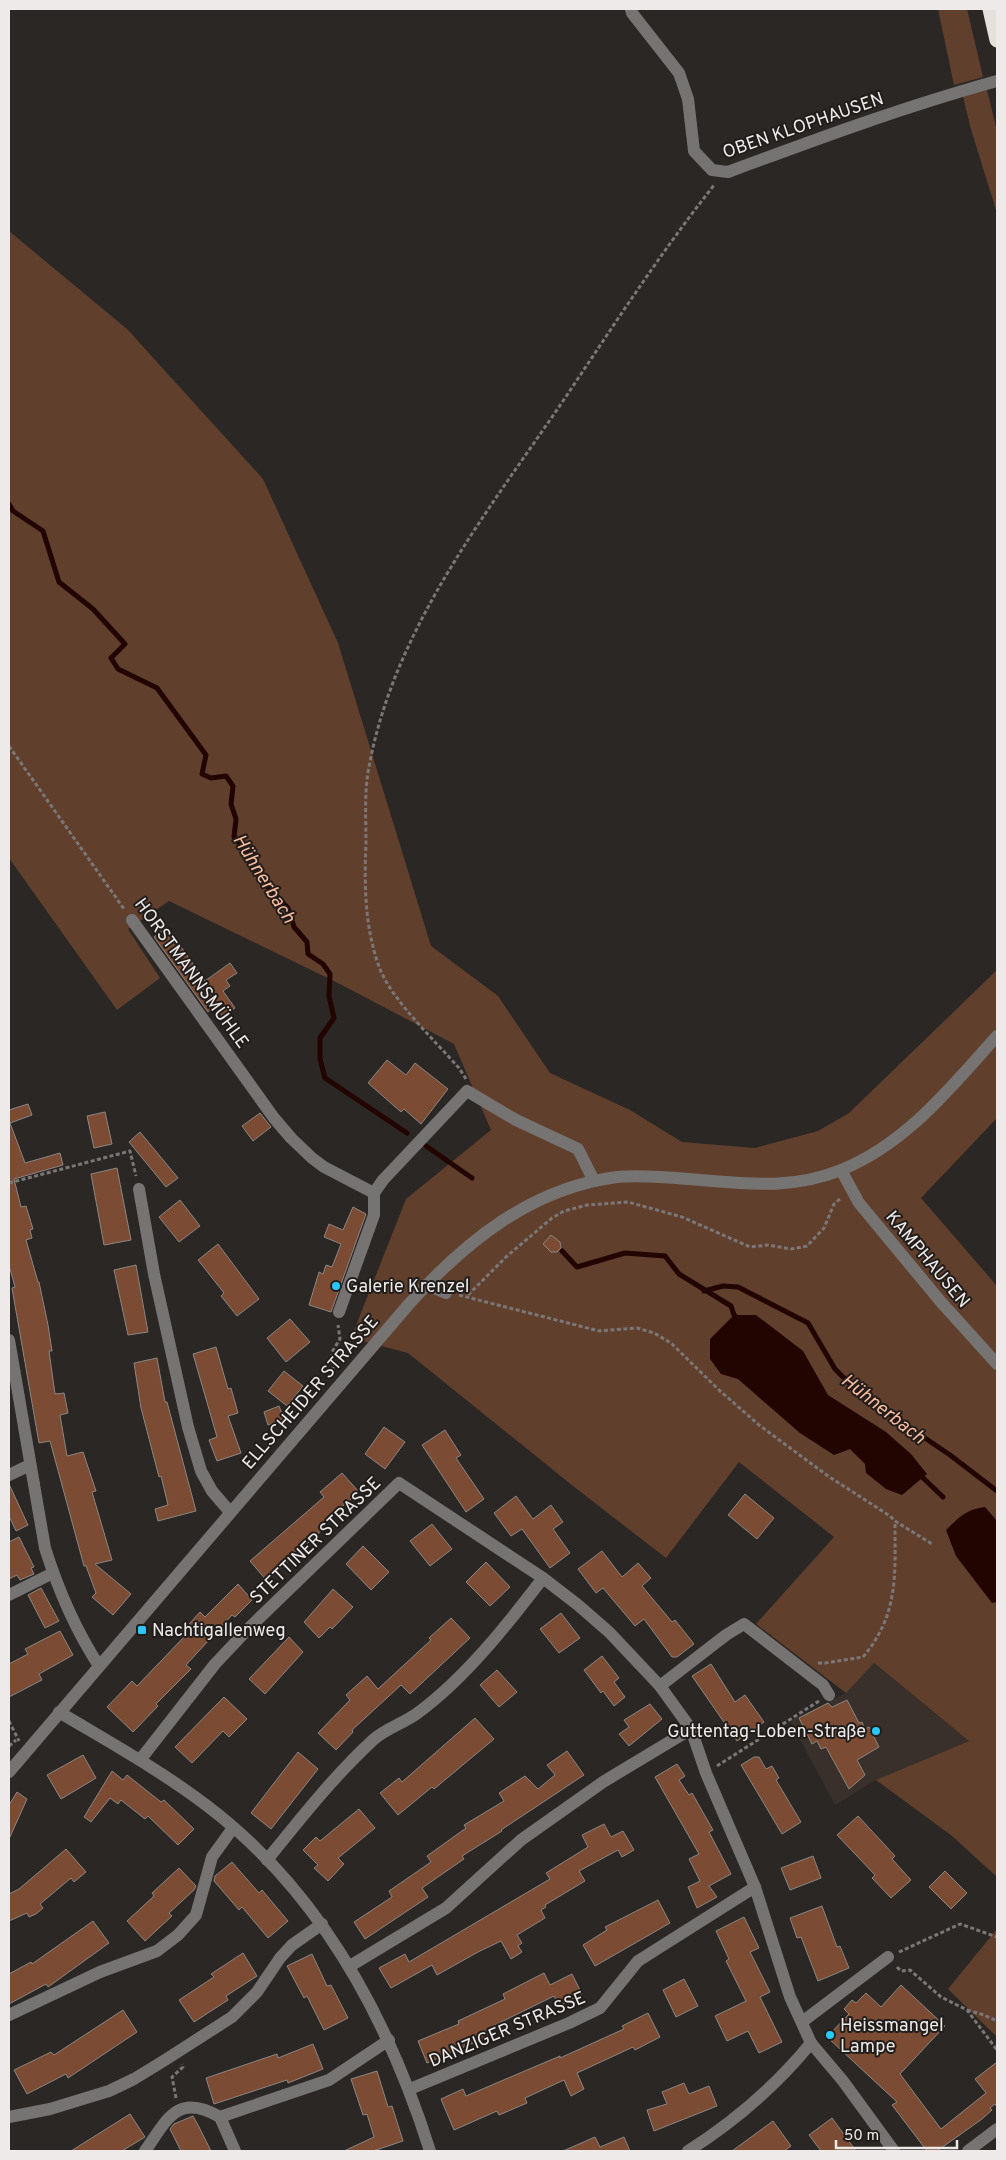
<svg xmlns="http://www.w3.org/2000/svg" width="1006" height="2160" font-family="Overpass,sans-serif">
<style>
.built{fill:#3a302b}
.green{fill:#613f2d}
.water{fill:#220400}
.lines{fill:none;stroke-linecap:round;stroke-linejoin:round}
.stream{stroke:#220400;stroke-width:5}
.building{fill:#7b4c33;stroke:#8b8683}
.path{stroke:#7b7776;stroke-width:3;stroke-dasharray:4 2.5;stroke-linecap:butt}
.minor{stroke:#767473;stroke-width:12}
.highway{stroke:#e6e0dd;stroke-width:15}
.poi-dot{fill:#27c8ff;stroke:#211d1b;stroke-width:2}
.labels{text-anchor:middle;stroke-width:4;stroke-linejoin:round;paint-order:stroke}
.street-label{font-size:18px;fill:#edeae9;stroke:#211d1b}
.poi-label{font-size:18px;fill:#edeae9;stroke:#211d1b;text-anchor:start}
.water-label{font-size:19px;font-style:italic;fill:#fabb9c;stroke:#211d1b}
</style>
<rect width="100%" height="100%" fill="#2b2725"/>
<polygon class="built" points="873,1663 969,1741 876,1780 835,1805 790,1721 846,1693"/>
<g class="green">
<polygon points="938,9 967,9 983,77 954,85"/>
<polygon points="987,90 997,131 997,213 970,126 963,96"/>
<polygon points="9,231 127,329 263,479 338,643 431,946 498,996 550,1073 630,1110 682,1142 755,1148 818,1131 849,1113 997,970 997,1118 921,1198 997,1286 997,1877 952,1836 876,1780 969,1741 874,1663 846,1693 756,1624 834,1537 739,1462 666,1558 573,1486 408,1353 351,1338 406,1199 491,1130 454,1044 338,983 169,901 128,929 160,978 117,1010 9,858"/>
<polygon points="997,1929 997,2037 948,1989"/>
</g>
<g class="water">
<polygon points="734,1315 756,1315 803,1351 828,1395 886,1432 911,1454 927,1474 902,1495 886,1489 866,1473 865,1464 850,1449 834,1455 800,1433 738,1379 721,1374 710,1359 710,1339"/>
<path d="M985,1507L997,1521V1602L992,1603L956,1556L946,1530C959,1517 967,1509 985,1507Z"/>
</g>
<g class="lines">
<g class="stream">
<polyline points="9,504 13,511 43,531 59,582 93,609 125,644 111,658 118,669 157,688 206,755 202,774 211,778 226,776 233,786 231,804 236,819 234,837 244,849 266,885 288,908 294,927 307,942 308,954 323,964 330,974 329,996 334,1018 320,1038 320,1059 325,1078 407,1133"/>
<polyline points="426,1146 472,1178"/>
<polyline points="562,1251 577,1267 625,1253 665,1256 679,1274 731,1306 734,1315 739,1319"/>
<polyline points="704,1291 723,1286 738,1287 808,1323 835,1369 860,1394 950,1455 997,1491"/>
<polyline points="920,1475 943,1497"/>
</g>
</g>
<g class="building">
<polygon points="167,927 205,981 230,963 237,973 226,980 230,986 223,991 235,1008 223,1017 215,1006 208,1012 154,937"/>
<polygon points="387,1060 406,1075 415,1063 448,1089 421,1124 404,1109 401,1112 368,1083"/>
<polygon points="28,1104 32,1115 10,1123 25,1163 60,1153 63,1165 14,1179 21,1207 26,1206 33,1229 30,1230 32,1238 26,1240 38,1282 39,1282 48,1325 52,1351 49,1351 55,1394 64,1393 68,1413 60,1415 67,1456 83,1452 96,1491 92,1492 112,1560 95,1564 131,1594 113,1615 92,1597 96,1593 86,1566 84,1566 50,1441 39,1443 12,1288 15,1287 9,1265 9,1110"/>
<polygon points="105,1112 112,1144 94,1148 87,1116"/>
<polygon points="260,1113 271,1127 253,1141 242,1126"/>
<polygon points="140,1132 178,1178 166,1187 129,1142"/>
<polygon points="117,1168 131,1240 104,1245 91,1174"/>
<polygon points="180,1200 200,1226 179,1242 159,1217"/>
<polygon points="353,1207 366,1214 331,1312 309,1305 319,1272 323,1274 326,1265 332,1267 341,1244 324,1237 329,1224 343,1230"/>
<polygon points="551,1235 560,1242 561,1248 557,1252 551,1252 543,1244"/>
<polygon points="218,1244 259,1299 237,1316 221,1296 224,1293 198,1260"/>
<polygon points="136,1265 148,1332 128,1335 114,1270"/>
<polygon points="290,1319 310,1342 286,1362 267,1338"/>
<polygon points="216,1347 228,1389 231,1388 238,1413 228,1416 241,1453 217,1461 209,1440 217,1437 193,1354"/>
<polygon points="157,1358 165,1402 167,1402 196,1511 158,1521 155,1509 168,1505 161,1476 159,1477 141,1408 134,1363"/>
<polygon points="284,1371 303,1386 287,1406 268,1391"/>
<polygon points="279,1406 284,1419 268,1425 264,1412"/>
<polygon points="384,1427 405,1442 385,1469 365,1454"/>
<polygon points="445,1430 461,1455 456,1458 484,1499 466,1512 422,1445"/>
<polygon points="342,1473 359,1492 321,1525 324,1528 267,1581 250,1561 324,1497 320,1492"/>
<polygon points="9,1484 28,1525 16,1531 9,1516"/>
<polygon points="745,1494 774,1518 757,1539 728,1515"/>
<polygon points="516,1496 533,1519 551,1505 563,1522 553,1529 570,1553 550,1568 522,1529 511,1536 494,1513"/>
<polygon points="432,1524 452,1549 430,1566 410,1541"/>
<polygon points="19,1537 34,1567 31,1568 34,1574 20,1580 17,1575 9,1579 9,1542"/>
<polygon points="363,1546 389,1572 371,1590 346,1564"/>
<polygon points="602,1551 622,1577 638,1563 651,1578 642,1586 672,1622 675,1620 694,1644 677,1657 672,1657 644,1619 635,1626 603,1588 596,1593 578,1569"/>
<polygon points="486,1562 510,1587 490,1606 466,1582"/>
<polygon points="238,1584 252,1600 235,1617 232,1615 186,1665 191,1669 156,1704 158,1706 133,1732 107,1707 132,1681 137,1686 184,1637 181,1633 200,1612 205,1617"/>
<polygon points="41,1588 59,1621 45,1628 28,1595"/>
<polygon points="333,1589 353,1607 332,1629 330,1627 319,1638 304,1622"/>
<polygon points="561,1613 580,1638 559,1653 540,1629"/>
<polygon points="451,1618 470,1638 410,1694 401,1685 352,1730 353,1732 336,1750 318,1733 350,1700 346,1695 367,1676 378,1689 431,1640 429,1638"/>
<polygon points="60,1631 73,1655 39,1674 42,1680 9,1697 9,1664 28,1654 25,1649"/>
<polygon points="289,1637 303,1652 265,1694 249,1679"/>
<polygon points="602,1656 619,1678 614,1682 625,1697 614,1706 603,1691 601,1693 584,1670"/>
<polygon points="711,1664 735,1702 745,1695 764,1722 737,1741 692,1676"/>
<polygon points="497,1670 517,1692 499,1707 480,1685"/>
<polygon points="224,1697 247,1719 229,1737 223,1731 192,1763 175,1747"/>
<polygon points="847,1700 859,1723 862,1722 865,1729 869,1727 879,1747 857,1760 865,1775 849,1789 826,1747 821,1749 817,1741 812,1744 799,1718 828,1703 832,1707"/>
<polygon points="650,1704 662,1719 629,1746 619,1734 629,1727 624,1720"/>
<polygon points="475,1718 494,1739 434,1789 432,1787 398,1815 380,1793 399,1778 402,1782"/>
<polygon points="567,1751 584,1775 501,1830 502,1831 462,1856 464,1859 422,1888 428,1897 365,1939 354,1922 392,1897 389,1891 431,1862 427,1856 466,1828 464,1825 504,1801 499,1793 525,1776 538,1789 555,1775 547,1765"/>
<polygon points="298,1752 318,1769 271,1829 251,1813"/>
<polygon points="83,1755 96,1778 61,1799 47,1775"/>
<polygon points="754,1757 759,1757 766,1769 772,1766 779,1778 776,1780 801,1822 782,1834 741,1765"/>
<polygon points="677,1764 685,1776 679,1780 689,1795 692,1793 713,1830 709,1832 731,1874 709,1886 717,1897 697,1908 688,1887 700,1881 689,1859 699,1854 655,1777"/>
<polygon points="112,1771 123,1780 127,1775 161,1802 164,1800 194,1829 178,1845 148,1816 145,1819 121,1800 118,1804 110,1798 91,1822 84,1817"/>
<polygon points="17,1792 27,1799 9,1839 9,1805"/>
<polygon points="359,1809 375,1828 338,1858 344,1864 328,1881 314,1868 318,1865 303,1850 316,1837 320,1841"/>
<polygon points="858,1816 895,1856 892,1859 911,1880 891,1898 872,1878 875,1875 837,1835"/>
<polygon points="604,1824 611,1837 623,1831 634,1850 622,1857 618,1850 579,1871 585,1881 545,1905 546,1907 541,1910 545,1918 517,1935 522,1943 518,1946 522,1952 511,1959 501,1941 478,1952 437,1975 432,1965 391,1988 379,1968 405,1954 409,1962 550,1879 546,1873 588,1847 582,1835"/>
<polygon points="66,1849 86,1872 74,1882 71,1878 40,1904 43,1908 36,1914 29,1917 27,1913 9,1921 9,1894 19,1889"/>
<polygon points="813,1856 821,1878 790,1890 781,1868"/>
<polygon points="232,1862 259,1893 262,1890 288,1921 268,1938 242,1907 239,1910 214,1881 215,1876"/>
<polygon points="179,1868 196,1886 194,1890 169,1913 172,1916 145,1941 127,1921 154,1896 152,1893"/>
<polygon points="945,1871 967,1893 951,1909 929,1887"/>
<polygon points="658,1900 670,1923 595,1966 583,1945 607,1930 605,1927"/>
<polygon points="822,1906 837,1947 840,1946 849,1968 818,1981 801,1937 797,1938 790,1918"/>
<polygon points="744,1917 759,1948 750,1952 770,1992 760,1997 782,2042 759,2053 748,2031 727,2041 715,2016 746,2001 726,1961 729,1959 716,1931"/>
<polygon points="93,1921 109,1943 48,1987 46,1984 9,2004 9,1974 31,1962 32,1964"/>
<polygon points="243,1953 257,1976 226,1996 228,2000 194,2022 179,2000 214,1977 211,1974"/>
<polygon points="312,1954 327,1986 331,1985 348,2018 324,2030 307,1996 304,1998 287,1966"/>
<polygon points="544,1973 550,1985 572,1974 582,1994 559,2006 554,1996 493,2026 496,2033 427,2063 418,2041 459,2024 458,2021 505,1999 503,1994"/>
<polygon points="684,1979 698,2006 676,2017 663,1990"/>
<polygon points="901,1985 945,2026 900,2074 941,2129 986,2093 975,2079 997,2062 997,2107 995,2104 990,2108 992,2110 982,2119 937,2151 927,2151 892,2105 897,2102 827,2037 849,2014 844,2009 852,2000 856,2003 866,1993 881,2007"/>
<polygon points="123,2010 137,2032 68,2078 66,2074 27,2094 14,2070 51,2052 54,2055"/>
<polygon points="648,2013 660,2037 635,2050 633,2047 577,2073 584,2089 571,2096 564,2080 525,2098 527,2103 499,2115 497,2111 454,2130 441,2099 463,2089 466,2096 560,2056 560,2058 624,2029 622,2026"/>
<polygon points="313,2044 323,2069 288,2083 287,2080 214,2104 206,2078 277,2054 278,2058"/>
<polygon points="377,2071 388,2107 392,2106 403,2141 373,2151 344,2151 374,2137 367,2114 363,2115 351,2079"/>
<polygon points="684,2083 689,2094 709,2086 717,2106 654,2131 647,2110 667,2104 662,2092"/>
<polygon points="130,2114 145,2137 122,2151 71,2151"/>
<polygon points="193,2116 198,2125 211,2151 181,2151 170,2129 174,2124"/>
<polygon points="832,2118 856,2151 821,2151 809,2135"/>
<polygon points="773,2121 791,2146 784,2151 732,2151"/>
<polygon points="595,2137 600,2147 624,2137 630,2151 563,2151"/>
</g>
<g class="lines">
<g class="path">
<polyline points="9,746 124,909"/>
<path d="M466,1079L459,1068C436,1042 392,1000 380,969C365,930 364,886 366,844C366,819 364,792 369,767C394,629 486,514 563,401C612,328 660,253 715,184"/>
<polyline points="9,1183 130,1151 136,1176"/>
<polyline points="459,1295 599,1331 637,1328 654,1333 671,1343 719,1390 759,1425 828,1476 890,1516 895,1521 932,1544"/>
<polyline points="468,1295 506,1257 552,1218 564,1211 587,1205 628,1202 682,1217 750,1247 768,1245 791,1249 807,1246 824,1228 834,1204 841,1198"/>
<polyline points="333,1371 332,1352 340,1339 338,1325"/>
<path d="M818,1663H825L863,1657C899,1614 895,1575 895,1522"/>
<polyline points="9,1721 19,1741"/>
<polyline points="9,1746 16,1740"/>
<polyline points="717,1766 819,1701"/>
<polyline points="899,1952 960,1924 997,1937"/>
<polyline points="897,1967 901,1971 910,1970 941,1997 967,2010 997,2050"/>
<polyline points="967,2010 984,2015 997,2021"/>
<polyline points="176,2098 172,2077 183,2067 182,2064"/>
</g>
<g class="minor">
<path d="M631,9L632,13L679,73L688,99L694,151L712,170L728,172C817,139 906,106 997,81"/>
<polyline points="132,920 274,1118 291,1138 312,1158 324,1167 374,1193"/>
<polyline points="841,1170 859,1203 941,1302 997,1364"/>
<polyline points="139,1189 154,1274 188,1427 201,1471 212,1491 230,1512"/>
<polyline points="426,1285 446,1293"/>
<polyline points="339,1312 374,1215 374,1193 383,1180 467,1091 516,1120 578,1149 594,1181"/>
<path d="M9,1340L45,1548C58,1589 75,1629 99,1666"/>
<polyline points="9,1475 30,1465"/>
<polyline points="9,1595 53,1573"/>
<polyline points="660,1686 726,1635 744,1624 823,1685 829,1695"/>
<path d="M59,1712C109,1742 160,1770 206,1805C320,1891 388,2018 430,2151"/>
<polyline points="140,1760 215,1664 248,1629 399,1483 543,1578 578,1605 609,1632 660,1686 691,1729 706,1773 755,1887 790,1997 811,2043 843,2081 894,2151"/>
<path d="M9,1772L409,1304C465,1242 531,1188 617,1177C640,1175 665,1177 688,1179C742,1183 789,1191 841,1170C906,1144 951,1087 997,1036"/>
<path d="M267,1860C300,1819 334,1776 373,1740C386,1728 405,1723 419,1712C466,1677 507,1625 543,1578"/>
<polyline points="350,1966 446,1908 521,1840 603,1782 691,1729"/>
<polyline points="9,2015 100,1972 157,1951 178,1935 196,1915 212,1857 233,1828"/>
<polyline points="802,2022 888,1957"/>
<polyline points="410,2089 569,2023 600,2008 638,1961 755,1887"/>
<polyline points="9,2117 50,2109 109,2091 134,2079 165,2060 232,2017 257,1992 280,1958 292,1945 322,1924"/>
<polyline points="220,2117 329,2080 389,2040"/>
<path d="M145,2151C167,2120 177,2092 220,2117L235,2151"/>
<path d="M688,2151C735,2121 776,2086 811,2043"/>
<polyline points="968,2151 997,2129"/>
</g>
<polyline class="highway" points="990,9 997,40"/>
</g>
<g class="poi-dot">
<circle cx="336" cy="1286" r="5"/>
<rect x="137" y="1625" width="10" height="10" rx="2.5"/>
<circle cx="876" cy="1731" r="5"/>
<circle cx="830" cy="2035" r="5"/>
</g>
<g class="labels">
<g class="street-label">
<text transform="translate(803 125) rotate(-19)" y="6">OBEN KLOPHAUSEN</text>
<text transform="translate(192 973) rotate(54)" y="6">HORSTMANNSMÜHLE</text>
<text transform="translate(928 1259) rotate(50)" y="6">KAMPHAUSEN</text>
<text transform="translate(310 1392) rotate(-49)" y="6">ELLSCHEIDER STRASSE</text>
<text transform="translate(315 1540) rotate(-44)" y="6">STETTINER STRASSE</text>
<text transform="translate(507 2029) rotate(-23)" y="6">DANZIGER STRASSE</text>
</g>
<g class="poi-label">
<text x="346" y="1292">Galerie Krenzel</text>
<text x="152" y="1636">Nachtigallenweg</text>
<text x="866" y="1737" text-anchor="end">Guttentag-Loben-Straße</text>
<text x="840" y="2031">Heissmangel<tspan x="840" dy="21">Lampe</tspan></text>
</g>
<g class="water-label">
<text transform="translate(265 878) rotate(58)" y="7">Hühnerbach</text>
<text transform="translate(884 1408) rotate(38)" y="7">Hühnerbach</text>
</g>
</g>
<rect width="1006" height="2160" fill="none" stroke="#edeae9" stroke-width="20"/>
<path d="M836 2140v8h121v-8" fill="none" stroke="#edeae9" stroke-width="2.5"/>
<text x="844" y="2140" font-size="15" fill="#edeae9" stroke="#211d1b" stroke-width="4" paint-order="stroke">50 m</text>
</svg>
